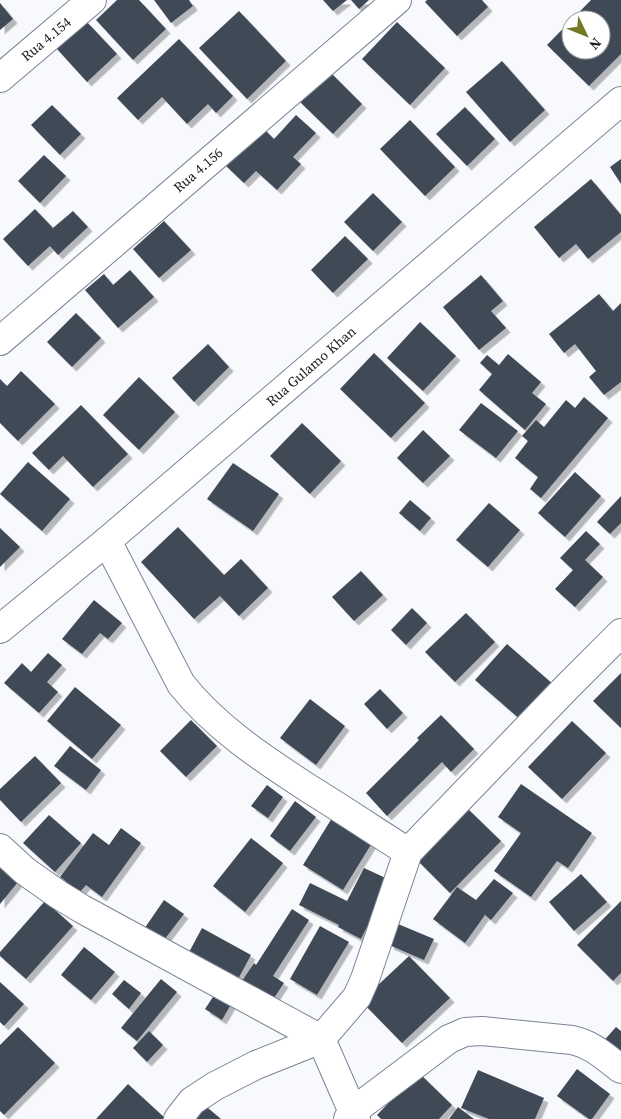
<svg xmlns="http://www.w3.org/2000/svg" width="621" height="1119" font-family="'Source Serif 4',serif">
<style>
.building{fill:#404857;fill-rule:evenodd;filter:url(#shadow)}
.lines{fill:none;stroke-linecap:round;stroke-linejoin:round}
.minor-casing{stroke:#7b8495;stroke-width:30}
.minor{stroke:#fff;stroke-width:28}
.labels{text-anchor:middle;stroke-width:5;stroke-linejoin:round;paint-order:stroke}
.street-label{font-size:14px;fill:#181c22;stroke:#fff}
</style>
<defs>
<filter id="shadow"><feDropShadow dx="4.5" dy="4.5" stdDeviation="0" flood-color="#0004"/></filter>
</defs>
<rect width="100%" height="100%" fill="#f7f9fd"/>
<g class="building">
<polygon points="117,0 139,0 166,29 133,60 96,20"/>
<polygon points="154,0 189,0 193,6 171,23"/>
<polygon points="323,0 347,0 333,11"/>
<polygon points="351,0 369,0 359,9"/>
<polygon points="427,0 482,0 488,7 457,36 425,2"/>
<path d="M591,0H621V54L589,86L547,45ZM571,20H601V50H571Z"/>
<polygon points="0,3 13,19 0,30"/>
<polygon points="239,11 286,61 247,99 199,48"/>
<polygon points="87,22 117,54 87,82 57,49"/>
<polygon points="397,22 445,68 410,105 362,59"/>
<polygon points="179,39 233,96 216,113 208,104 187,124 162,97 138,120 117,98"/>
<polygon points="502,61 545,110 510,142 466,92"/>
<polygon points="329,71 362,104 333,134 298,100"/>
<polygon points="52,105 81,134 60,155 31,125"/>
<polygon points="465,107 495,139 467,166 436,134"/>
<polygon points="296,115 316,133 293,157 301,164 277,190 256,171 244,183 226,166 262,127 274,139"/>
<polygon points="410,120 455,167 425,196 380,149"/>
<polygon points="44,155 66,176 40,203 18,181"/>
<polygon points="621,159 621,184 610,167"/>
<polygon points="591,179 621,215 621,232 588,259 576,244 559,258 534,227"/>
<polygon points="373,193 402,222 373,251 344,222"/>
<polygon points="35,209 53,228 73,211 88,227 58,255 50,246 28,266 3,239"/>
<polygon points="164,221 191,250 159,278 133,249"/>
<polygon points="345,236 368,259 333,293 311,270"/>
<polygon points="130,270 154,297 118,328 85,290 104,274 113,285"/>
<polygon points="481,275 503,301 491,311 506,328 479,350 443,307"/>
<polygon points="599,294 613,311 621,303 621,382 604,395 589,377 596,371 575,344 564,353 549,334"/>
<polygon points="76,313 101,338 72,367 47,342"/>
<polygon points="420,322 456,356 423,391 387,358"/>
<polygon points="208,344 229,367 194,402 172,378"/>
<polygon points="374,353 425,403 391,438 340,389"/>
<polygon points="508,354 541,382 532,393 546,404 525,430 479,390 492,374 480,363 487,355 499,365"/>
<polygon points="21,371 55,404 18,441 0,423 0,379 7,386"/>
<polygon points="139,377 175,412 139,450 103,415"/>
<polygon points="584,397 608,418 541,498 530,489 538,477 515,458 528,441 522,436 536,420 544,427 566,400 575,408"/>
<polygon points="481,403 518,431 496,458 459,430"/>
<polygon points="81,405 128,454 93,487 63,456 49,470 32,453"/>
<polygon points="302,423 341,461 310,494 270,456"/>
<polygon points="423,430 450,456 423,483 397,458"/>
<polygon points="28,462 70,499 42,531 0,494"/>
<polygon points="233,463 279,494 253,531 207,499"/>
<polygon points="575,472 601,496 565,537 538,513"/>
<polygon points="621,496 621,523 610,534 597,522"/>
<polygon points="410,500 431,518 420,531 399,513"/>
<polygon points="489,503 520,530 488,567 456,540"/>
<polygon points="178,527 224,575 241,559 268,588 239,616 220,596 194,619 141,562"/>
<polygon points="0,528 20,547 0,567"/>
<polygon points="586,531 600,544 585,560 603,577 575,607 555,589 573,570 560,558"/>
<polygon points="361,571 383,595 354,621 332,597"/>
<polygon points="94,600 122,623 108,639 100,633 82,654 62,639"/>
<polygon points="412,608 427,623 406,645 391,630"/>
<polygon points="466,613 495,642 455,682 425,652"/>
<polygon points="507,644 554,685 522,721 475,680"/>
<polygon points="48,653 62,665 47,682 58,692 39,713 4,683 22,663 31,672"/>
<polygon points="621,673 621,728 593,701"/>
<polygon points="75,687 121,725 92,759 47,721"/>
<polygon points="380,689 403,713 387,729 364,704"/>
<polygon points="310,699 345,726 316,765 280,738"/>
<polygon points="441,715 474,749 451,772 442,762 387,816 366,793 419,740 417,738"/>
<polygon points="191,720 217,746 186,777 160,751"/>
<polygon points="572,721 606,753 562,799 528,767"/>
<polygon points="70,746 101,770 86,790 54,766"/>
<polygon points="35,756 61,783 21,822 0,800 0,789"/>
<polygon points="521,784 592,833 568,868 557,861 531,897 494,871 521,833 498,817"/>
<polygon points="267,785 283,797 268,818 251,806"/>
<polygon points="295,801 316,817 290,851 270,836"/>
<polygon points="467,808 501,841 450,893 416,859"/>
<polygon points="49,815 81,843 55,872 23,843"/>
<polygon points="332,818 372,843 343,890 303,865"/>
<polygon points="121,828 141,843 102,897 86,885 80,892 60,877 93,833 109,845"/>
<polygon points="251,838 283,863 245,912 213,886"/>
<polygon points="0,867 18,882 0,904"/>
<polygon points="364,868 390,880 361,939 338,927 339,925 299,905 310,883 347,901"/>
<polygon points="581,874 607,902 574,931 549,902"/>
<polygon points="494,879 513,893 491,920 485,915 465,943 433,919 457,887 476,900"/>
<polygon points="164,900 184,914 161,944 142,932"/>
<polygon points="45,901 73,926 26,979 0,956 0,952"/>
<polygon points="621,901 621,973 613,981 577,945"/>
<polygon points="292,909 309,920 273,976 284,983 268,1007 238,987 254,963 256,965"/>
<polygon points="398,924 434,939 424,960 389,945"/>
<polygon points="320,926 349,942 317,995 290,979"/>
<polygon points="202,928 251,955 236,983 187,956"/>
<polygon points="84,947 115,972 91,1000 61,975"/>
<polygon points="409,956 450,998 402,1043 361,1001"/>
<polygon points="161,979 177,992 137,1041 121,1028"/>
<polygon points="124,980 141,993 129,1009 112,994"/>
<polygon points="0,982 24,1004 4,1026 0,1022"/>
<polygon points="217,991 233,1001 222,1020 205,1009"/>
<polygon points="18,1027 55,1063 4,1115 0,1111 0,1045"/>
<polygon points="616,1027 621,1031 621,1063 600,1045"/>
<polygon points="149,1031 163,1045 147,1062 133,1048"/>
<polygon points="577,1069 610,1094 592,1119 589,1119 557,1096"/>
<polygon points="478,1070 544,1098 535,1119 489,1119 461,1108"/>
<polygon points="418,1072 452,1105 439,1119 381,1119 377,1115"/>
<polygon points="128,1084 166,1119 96,1119"/>
<polygon points="202,1103 221,1119 189,1119"/>
<polygon points="458,1107 474,1119 449,1119"/>
</g>
<g class="lines">
<defs>
<g id="minor">
<polyline points="0,78 92,0"/>
<polyline points="0,341 397,0"/>
<path d="M107,541L181,684C215,727 262,758 308,788C342,809 375,831 408,852"/>
<polyline points="0,629 107,541 621,101"/>
<polyline points="0,848 25,871 59,895 82,909 321,1039 356,1119"/>
<polyline points="178,1119 192,1101 215,1086 256,1065 321,1039 357,997 365,979 408,852 566,688 621,633"/>
<path d="M348,1119L352,1112L449,1039L465,1032L482,1031L572,1040C592,1044 605,1057 621,1069"/>
</g>
</defs>
<use href="#minor" class="minor-casing"/>
<use href="#minor" class="minor"/>
</g>
<g class="labels">
<g class="street-label">
<text transform="translate(46 39) rotate(-40)" y="5">Rua 4.154</text>
<text transform="translate(198 170) rotate(-41)" y="5">Rua 4.156</text>
<text transform="translate(311 366) rotate(-41)" y="5">Rua Gulamo Khan</text>
</g>
</g>
<g transform="translate(586 35) rotate(133)"><circle r="24" fill="#ffffff" stroke="#a3a4a7"/>
<path d="M0-4L9 19L0 12L-9 19Z" fill="#747a24"/>
<text y="-8" font-size="14" font-weight="bold" text-anchor="middle" fill="#181c22">N</text>
</g>
</svg>
